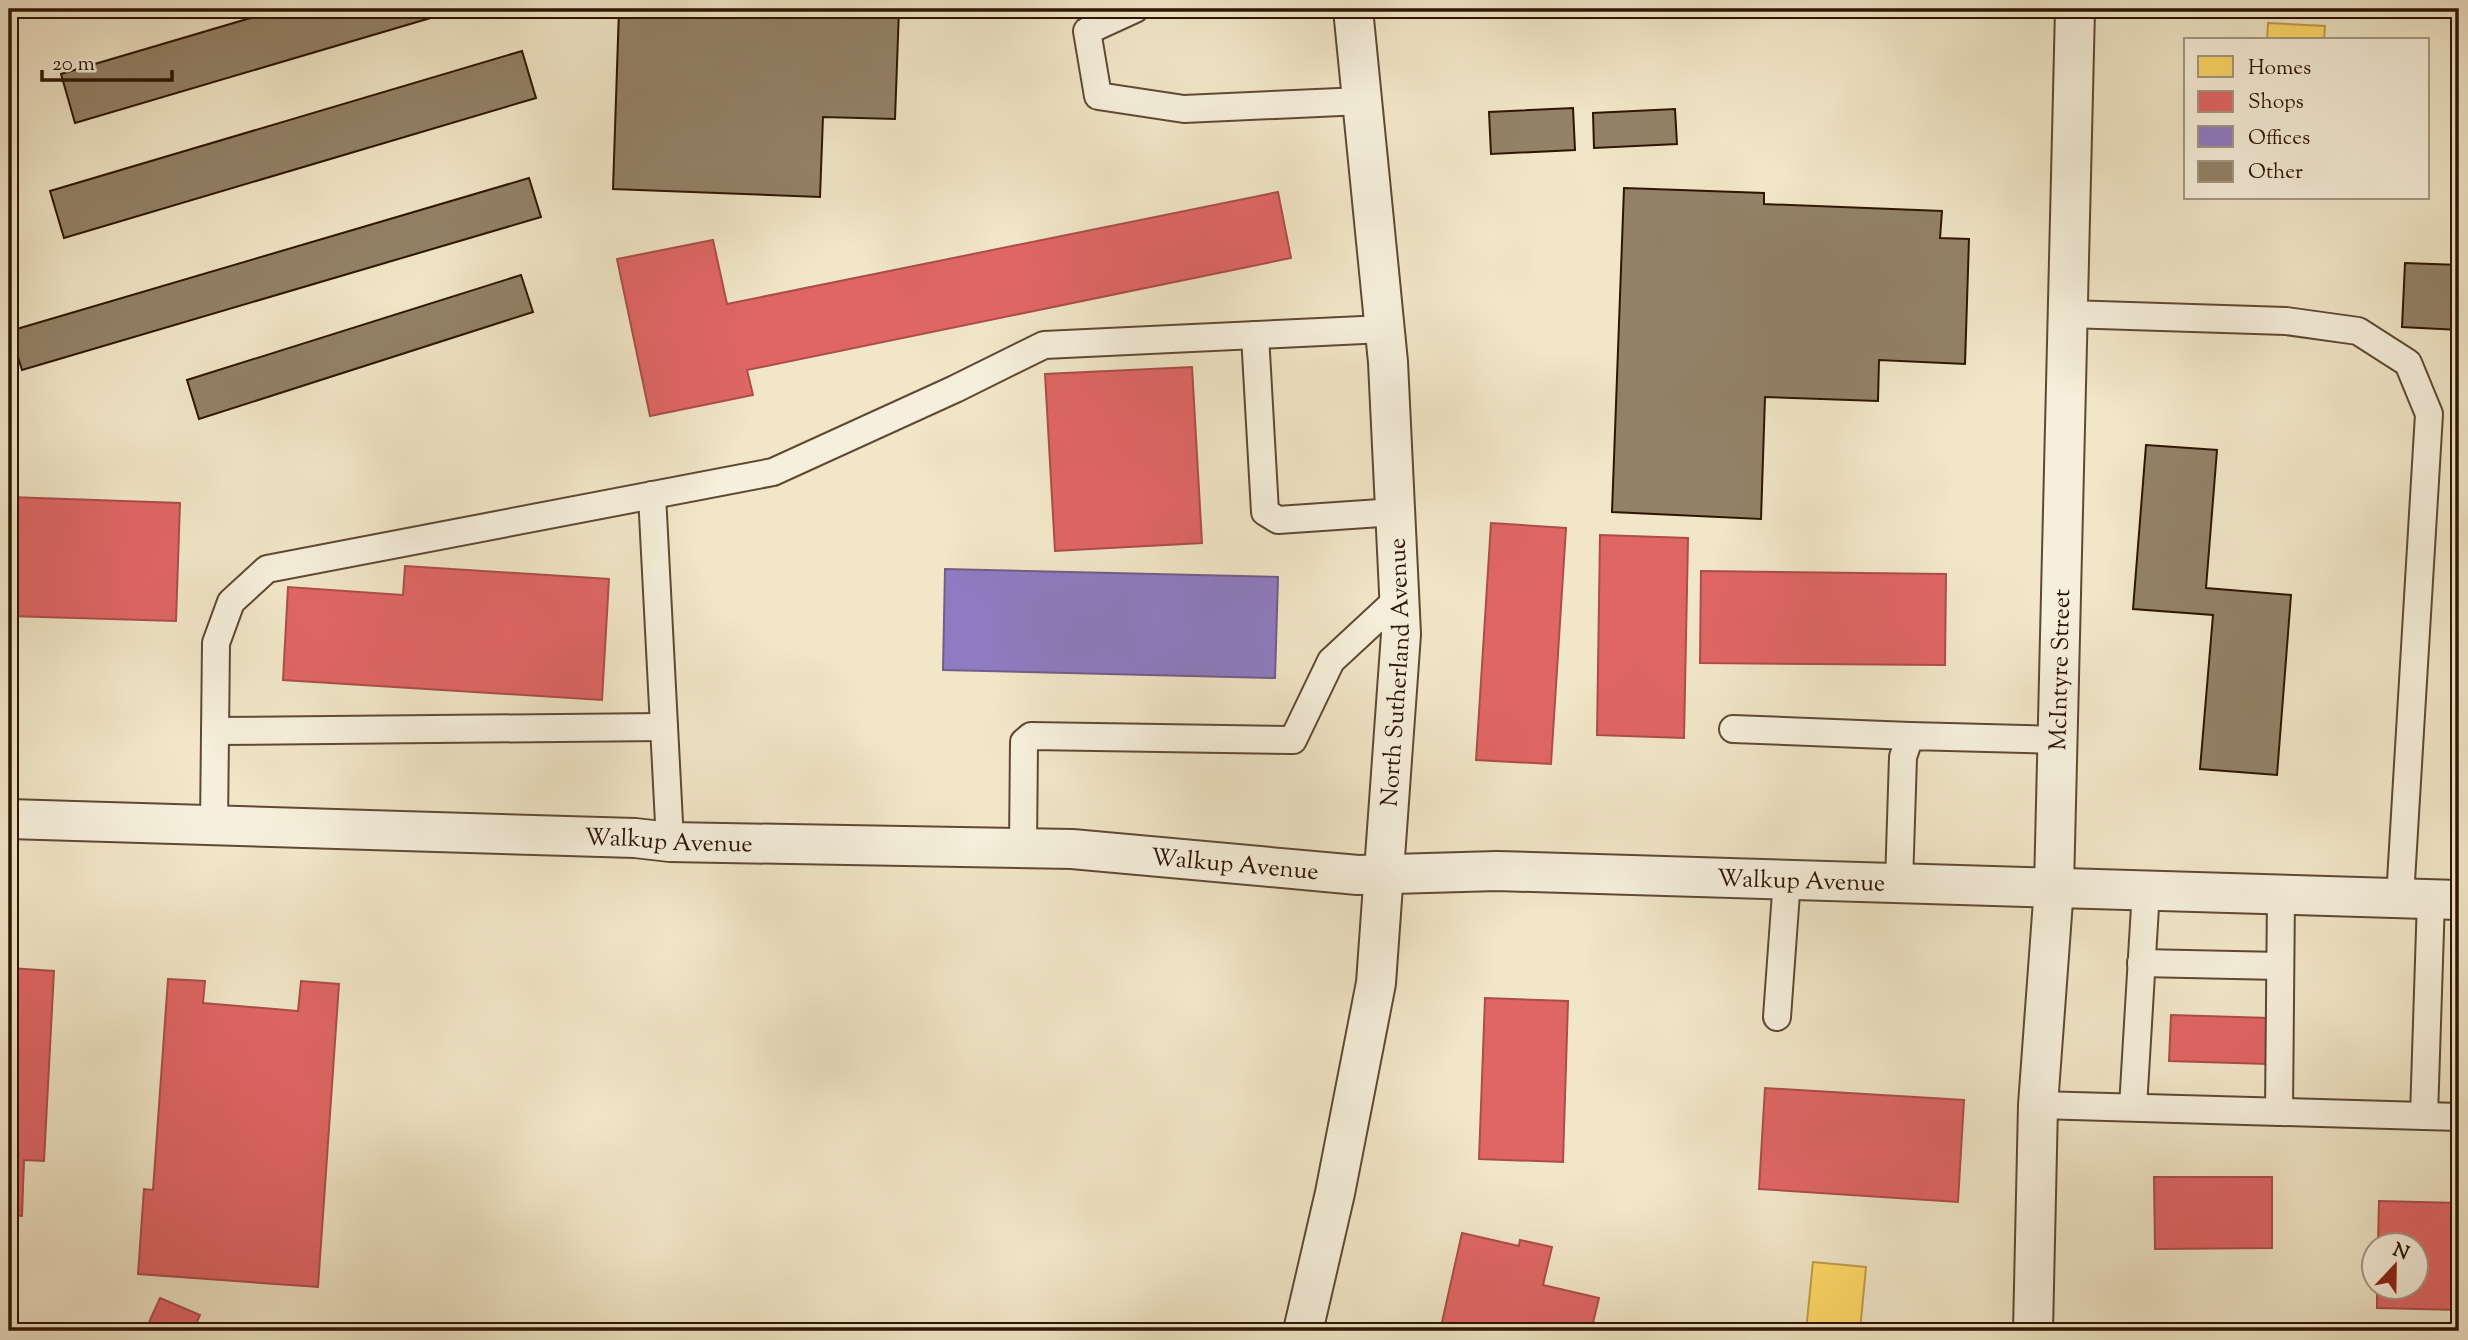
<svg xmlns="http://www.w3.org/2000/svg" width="2468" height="1340" font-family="'Sorts Mill Goudy',serif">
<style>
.homes{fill:#ffd966;stroke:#c09e48;stroke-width:2}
.shops{fill:#e06666;stroke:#ab4e48;stroke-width:2}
.offices{fill:#8e7cc3;stroke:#715d89;stroke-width:2}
.building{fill:#938268;stroke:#2e1502;stroke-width:2}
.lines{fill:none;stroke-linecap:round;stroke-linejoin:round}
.service-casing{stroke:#5f4933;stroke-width:30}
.minor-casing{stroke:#5f4933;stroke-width:42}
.tertiary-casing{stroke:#5f4933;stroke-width:42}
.service{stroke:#f6efdb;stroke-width:26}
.minor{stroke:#f6efdb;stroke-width:38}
.tertiary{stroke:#f6efdb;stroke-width:38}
.labels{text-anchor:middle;stroke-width:7;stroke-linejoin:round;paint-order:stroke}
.street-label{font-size:24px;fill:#2e1502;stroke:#f6efdb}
</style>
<rect width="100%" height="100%" fill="#f1e6c7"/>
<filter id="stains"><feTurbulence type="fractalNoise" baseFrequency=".00286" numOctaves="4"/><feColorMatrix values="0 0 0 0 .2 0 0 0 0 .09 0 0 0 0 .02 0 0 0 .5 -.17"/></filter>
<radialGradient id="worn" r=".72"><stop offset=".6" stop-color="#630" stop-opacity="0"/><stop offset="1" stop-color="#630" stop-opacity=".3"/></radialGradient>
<g class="homes">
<polygon points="2268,23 2325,26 2324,40 2267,40"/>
<polygon points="1813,1262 1866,1267 1860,1331 1806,1331"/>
</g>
<g class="shops">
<polygon points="1278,192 1291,258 747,370 753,395 650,416 617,259 713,240 727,304"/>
<polygon points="1192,367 1202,543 1055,551 1045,374"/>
<polygon points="9,497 180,503 176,621 9,616"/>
<polygon points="1491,523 1566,528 1551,764 1476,760"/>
<polygon points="1600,535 1688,538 1684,738 1597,735"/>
<polygon points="405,566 609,579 602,700 283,680 288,587 403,595"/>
<polygon points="1701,571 1946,574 1945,665 1700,663"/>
<polygon points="9,968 54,971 44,1161 24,1160 22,1216 9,1215"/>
<polygon points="168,979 205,981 203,1003 298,1011 301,981 339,984 318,1287 138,1274 144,1189 153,1190"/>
<polygon points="1485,998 1568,1001 1563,1162 1479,1159"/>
<polygon points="2171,1015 2269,1018 2268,1064 2169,1061"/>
<polygon points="1765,1088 1964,1100 1958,1202 1759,1189"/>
<polygon points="2154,1177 2272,1177 2272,1248 2155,1249"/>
<polygon points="2379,1201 2459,1203 2459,1310 2377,1308 2377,1288 2416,1288 2416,1246 2378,1246"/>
<polygon points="1462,1233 1519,1246 1520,1240 1552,1247 1543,1285 1599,1298 1591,1331 1440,1331"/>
<polygon points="160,1298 200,1315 193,1331 145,1331"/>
</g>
<polygon class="offices" points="945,569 1278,577 1275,678 943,670"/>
<g class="building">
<polygon points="281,9 461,9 75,123 61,74"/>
<polygon points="619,9 899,9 895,119 823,117 820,197 613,189"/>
<polygon points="522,51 536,98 64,238 50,191"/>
<polygon points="1573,108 1575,150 1491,154 1489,112"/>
<polygon points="1675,109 1677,144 1594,148 1593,113"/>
<polygon points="529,178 541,217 22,370 10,331"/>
<polygon points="1624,188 1764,193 1764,204 1942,211 1940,238 1969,239 1965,364 1879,360 1878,401 1765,397 1761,519 1612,512"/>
<polygon points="2405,263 2459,265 2459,330 2402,327"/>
<polygon points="521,275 533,312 199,419 187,380"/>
<polygon points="2146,445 2217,450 2206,588 2291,595 2277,775 2200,769 2213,615 2133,609"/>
</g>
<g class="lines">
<defs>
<g id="service">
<polyline points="1135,9 1087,31 1098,96 1184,109 1362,101"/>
<polyline points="2068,314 2286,321 2358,331 2408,363 2429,414 2400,898"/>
<polyline points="1255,335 1265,512 1278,520 1395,512"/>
<polyline points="652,495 670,842"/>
<polyline points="1733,729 1910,736"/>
<polyline points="215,731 664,727"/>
<polyline points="214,825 216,643 231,602 267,569 773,472 955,389 1044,345 1384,329"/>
<polyline points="1023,848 1024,742 1031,736 1293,740 1331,661 1400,597"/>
<polyline points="1899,883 1903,757 1910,736 2058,740"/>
<polyline points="2141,963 2280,966"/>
<polyline points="1777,1017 1787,879"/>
<polyline points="2038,1105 2459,1117"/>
<polyline points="2133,1107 2146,890"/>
<polyline points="2279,1112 2281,894"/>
<polyline points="2424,1116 2431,899"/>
</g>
<g id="minor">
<path id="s1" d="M2033,1331L2038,1105L2054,887L2075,9"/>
</g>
<g id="tertiary">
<path id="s2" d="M9,819L635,838L670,842L1072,849L1358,875L1497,871L2459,900"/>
<path id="s3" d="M1303,1331L1335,1193L1376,983L1401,634L1388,362L1353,9"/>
</g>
</defs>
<use href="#service" class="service-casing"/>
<use href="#minor" class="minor-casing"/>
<use href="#tertiary" class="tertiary-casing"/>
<use href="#service" class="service"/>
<use href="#minor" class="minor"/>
<use href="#tertiary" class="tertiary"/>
</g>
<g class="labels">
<g class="street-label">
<text dy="8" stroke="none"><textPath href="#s1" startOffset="662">McIntyre Street</textPath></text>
<text dy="8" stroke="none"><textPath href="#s3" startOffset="667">North Sutherland Avenue</textPath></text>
<text dy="8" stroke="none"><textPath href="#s2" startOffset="660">Walkup Avenue</textPath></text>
<text dy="8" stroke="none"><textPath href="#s2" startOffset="1227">Walkup Avenue</textPath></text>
<text dy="8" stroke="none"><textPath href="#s2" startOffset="1794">Walkup Avenue</textPath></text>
</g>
</g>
<rect width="2468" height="1340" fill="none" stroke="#f1e6c7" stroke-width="35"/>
<rect x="10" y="10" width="2447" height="1319" fill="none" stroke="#2e1502" stroke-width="3.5"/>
<rect x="18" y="18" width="2433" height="1305" fill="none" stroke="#2e1502" stroke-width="2"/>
<rect x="2184" y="38" width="245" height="161" fill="#f6efdb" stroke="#a69884" stroke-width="2"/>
<rect x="2198" y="56" width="35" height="21" fill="#ffd966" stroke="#a69884" stroke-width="2"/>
<text x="2248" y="74" font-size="21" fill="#2e1502">Homes</text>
<rect x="2198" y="91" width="35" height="21" fill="#e06666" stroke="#a69884" stroke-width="2"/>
<text x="2248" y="108" font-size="21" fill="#2e1502">Shops</text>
<rect x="2198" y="126" width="35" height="21" fill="#8e7cc3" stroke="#a69884" stroke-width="2"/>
<text x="2248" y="144" font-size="21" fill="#2e1502">Offices</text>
<rect x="2198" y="161" width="35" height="21" fill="#938268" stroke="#a69884" stroke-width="2"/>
<text x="2248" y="178" font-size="21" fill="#2e1502">Other</text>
<g transform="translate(2395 1266) rotate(22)"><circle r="33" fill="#f6efdb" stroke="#a69884" stroke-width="2"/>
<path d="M0-5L12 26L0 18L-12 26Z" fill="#8f2418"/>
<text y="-10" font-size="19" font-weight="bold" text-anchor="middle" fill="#2e1502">N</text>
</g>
<path d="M42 70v10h130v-10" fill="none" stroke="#2e1502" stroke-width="3.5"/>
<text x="52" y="70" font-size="21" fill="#2e1502" stroke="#f6efdb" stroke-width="5" paint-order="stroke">20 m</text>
<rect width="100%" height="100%" filter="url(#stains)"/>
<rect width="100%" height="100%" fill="url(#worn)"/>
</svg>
